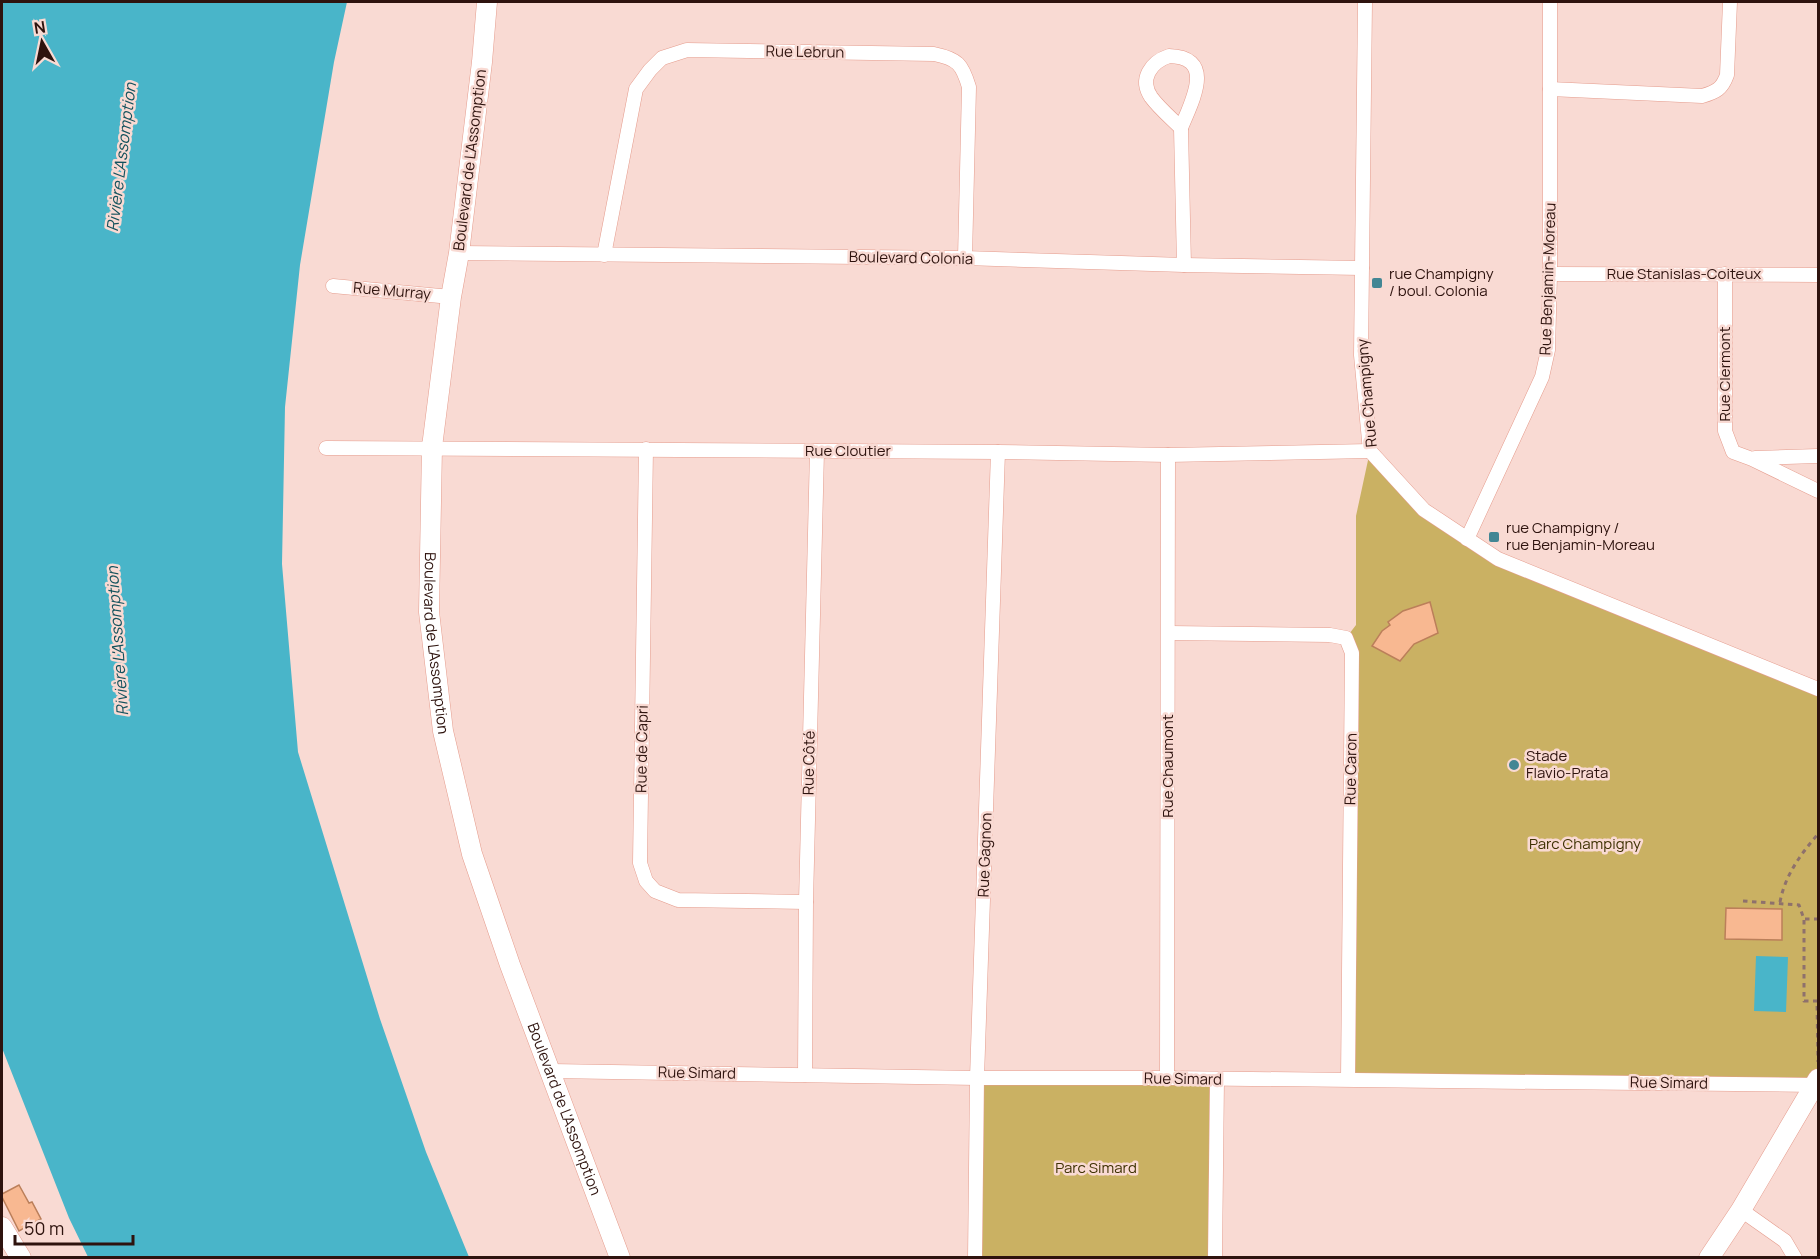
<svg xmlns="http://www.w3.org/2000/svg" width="1820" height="1259" font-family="Manrope,sans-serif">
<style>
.green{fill:#cab163}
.water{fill:#49b5c9}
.building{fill:#f8b891;stroke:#bb7f5a;stroke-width:1.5}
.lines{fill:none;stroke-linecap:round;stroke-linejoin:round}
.street-casing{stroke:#e59c8d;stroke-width:15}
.secondary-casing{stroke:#e59c8d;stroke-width:21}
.path{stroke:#8e716c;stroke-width:3;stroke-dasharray:4.5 4.5;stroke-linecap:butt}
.street{stroke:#fff;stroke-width:14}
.secondary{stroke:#fff;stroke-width:20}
.poi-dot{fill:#428694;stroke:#f9dad3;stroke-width:2}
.labels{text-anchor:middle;stroke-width:5;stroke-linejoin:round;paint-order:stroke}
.street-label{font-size:15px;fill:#2e130e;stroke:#f9dad3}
.poi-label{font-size:15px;fill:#2e130e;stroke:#f9dad3;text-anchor:start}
.park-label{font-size:15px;fill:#3f3204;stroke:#f9dad3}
.water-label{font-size:16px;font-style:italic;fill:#14525d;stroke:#f9dad3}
</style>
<rect width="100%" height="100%" fill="#f9dad3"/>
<g class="green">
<polygon points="1370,451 1424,510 1467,539 1818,685 1818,1079 1348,1079 1346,638 1356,625 1356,516"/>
<polygon points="977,1078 1217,1079 1215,1257 975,1258"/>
</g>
<g class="water">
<polygon points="2,2 347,2 334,62 300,265 285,407 282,564 298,752 380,1019 426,1152 469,1257 88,1257 69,1218 2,1048"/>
<polygon points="1756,956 1788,957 1786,1012 1754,1011"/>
</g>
<g class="building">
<polygon points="1430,602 1438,633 1414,644 1400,661 1372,646 1382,631 1390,625 1388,622 1403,611"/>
<polygon points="1726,908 1782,909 1782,940 1725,939"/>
<polygon points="19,1185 29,1203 32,1202 41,1219 19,1231 2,1197 2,1194"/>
</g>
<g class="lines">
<defs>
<g id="street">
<polyline points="1365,2 1361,355 1370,451 1424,510 1498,559 1818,689"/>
<path d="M1169,56C1217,57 1191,103 1181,128C1171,118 1159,108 1151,97C1139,79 1151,62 1169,56Z"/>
<path d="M1550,89L1702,96C1716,92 1722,89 1727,75L1730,2"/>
<polyline points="1181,128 1184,265"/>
<polyline points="459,253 965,258 1184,265 1362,268"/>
<path d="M604,255L636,89L650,70L662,58L687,50L934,54C958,59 962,64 969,87L965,258"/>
<polyline points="1550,274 1818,275"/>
<polyline points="1725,274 1725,431 1733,452 1752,459 1818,491"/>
<polyline points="333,286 451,297"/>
<polyline points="326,448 998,452 1168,455 1370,451"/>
<polyline points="646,449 640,863 646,881 655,891 678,900 806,902"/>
<polyline points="1755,458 1818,456"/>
<polyline points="1467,539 1542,377 1548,350 1550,274 1550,2"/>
<polyline points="1169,633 1330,635 1346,638 1352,653 1348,1079"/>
<polyline points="551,1071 977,1078 1167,1078 1815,1085"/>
<polyline points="805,1075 806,902 817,451"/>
<polyline points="1167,1078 1168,455"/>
<polyline points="1741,1210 1785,1241 1795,1258"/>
<polyline points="975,1258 977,1078 998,452"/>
<polyline points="1215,1258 1217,1079"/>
</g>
<g id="secondary">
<path id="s1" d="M487,2L482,62L459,253L451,297L432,447L429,612L443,731L472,854L510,965L620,1258"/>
<polyline points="2,1227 21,1258"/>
<polyline points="1709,1258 1741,1210 1818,1079"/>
</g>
</defs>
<use href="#street" class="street-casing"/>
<use href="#secondary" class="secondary-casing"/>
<g class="path">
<polyline points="1743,901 1799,905 1804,919 1804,1001 1817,1001 1818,1062"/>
<path d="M1780,902C1785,875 1801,854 1818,834"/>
<polyline points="1805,919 1818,919"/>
</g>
<use href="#street" class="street"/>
<use href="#secondary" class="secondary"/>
</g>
<g class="poi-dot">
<rect x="1371" y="277" width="12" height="12" rx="3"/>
<rect x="1488" y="531" width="12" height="12" rx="3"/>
<circle cx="1514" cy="765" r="6"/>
</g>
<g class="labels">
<g class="street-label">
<text transform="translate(805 52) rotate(1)" y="5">Rue Lebrun</text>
<text transform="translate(470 160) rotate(-83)" y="5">Boulevard de L'Assomption</text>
<text transform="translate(911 258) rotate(1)" y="5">Boulevard Colonia</text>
<text x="1684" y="279">Rue Stanislas-Coiteux</text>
<text transform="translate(1548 279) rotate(-88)" y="5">Rue Benjamin-Moreau</text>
<text transform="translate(392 291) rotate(5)" y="5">Rue Murray</text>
<text transform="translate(1725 374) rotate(-90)" y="5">Rue Clermont</text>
<text transform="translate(1367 393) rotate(-95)" y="5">Rue Champigny</text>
<text x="848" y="456">Rue Cloutier</text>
<text dy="5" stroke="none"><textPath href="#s1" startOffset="645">Boulevard de L'Assomption</textPath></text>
<text transform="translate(642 749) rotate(-89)" y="5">Rue de Capri</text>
<text transform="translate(809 763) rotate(-89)" y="5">Rue Côté</text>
<text transform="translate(1168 766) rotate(-90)" y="5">Rue Chaumont</text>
<text transform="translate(1351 769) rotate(-89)" y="5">Rue Caron</text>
<text transform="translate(985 855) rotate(-88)" y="5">Rue Gagnon</text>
<text transform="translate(697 1073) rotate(1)" y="5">Rue Simard</text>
<text transform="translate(1183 1079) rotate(1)" y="5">Rue Simard</text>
<text transform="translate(1669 1083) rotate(1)" y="5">Rue Simard</text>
<text dy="5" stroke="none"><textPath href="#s1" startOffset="1131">Boulevard de L'Assomption</textPath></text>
</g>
<g class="poi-label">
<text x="1389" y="279">rue Champigny<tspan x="1389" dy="17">/ boul. Colonia</tspan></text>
<text x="1506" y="533">rue Champigny /<tspan x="1506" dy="17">rue Benjamin-Moreau</tspan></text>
<text x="1526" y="761">Stade<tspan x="1526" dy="17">Flavio-Prata</tspan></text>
</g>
<g class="park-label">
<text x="1585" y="849">Parc Champigny</text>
<text x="1096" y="1173">Parc Simard</text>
</g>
<g class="water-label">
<text transform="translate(121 157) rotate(-83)" y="6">Rivière L'Assomption</text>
<text transform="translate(117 641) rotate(-94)" y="6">Rivière L'Assomption</text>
</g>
</g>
<rect width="1820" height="1259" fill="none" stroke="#2e130e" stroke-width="6"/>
<g transform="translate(42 42) rotate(351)" stroke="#f9dad3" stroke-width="4.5" paint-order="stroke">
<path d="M0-4.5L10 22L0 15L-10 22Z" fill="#2e130e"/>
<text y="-9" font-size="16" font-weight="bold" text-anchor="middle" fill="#2e130e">N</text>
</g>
<path d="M15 1235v9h118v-9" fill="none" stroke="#2e130e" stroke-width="3"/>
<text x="24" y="1235" font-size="18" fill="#2e130e" stroke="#f9dad3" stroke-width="4.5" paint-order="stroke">50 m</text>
</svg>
